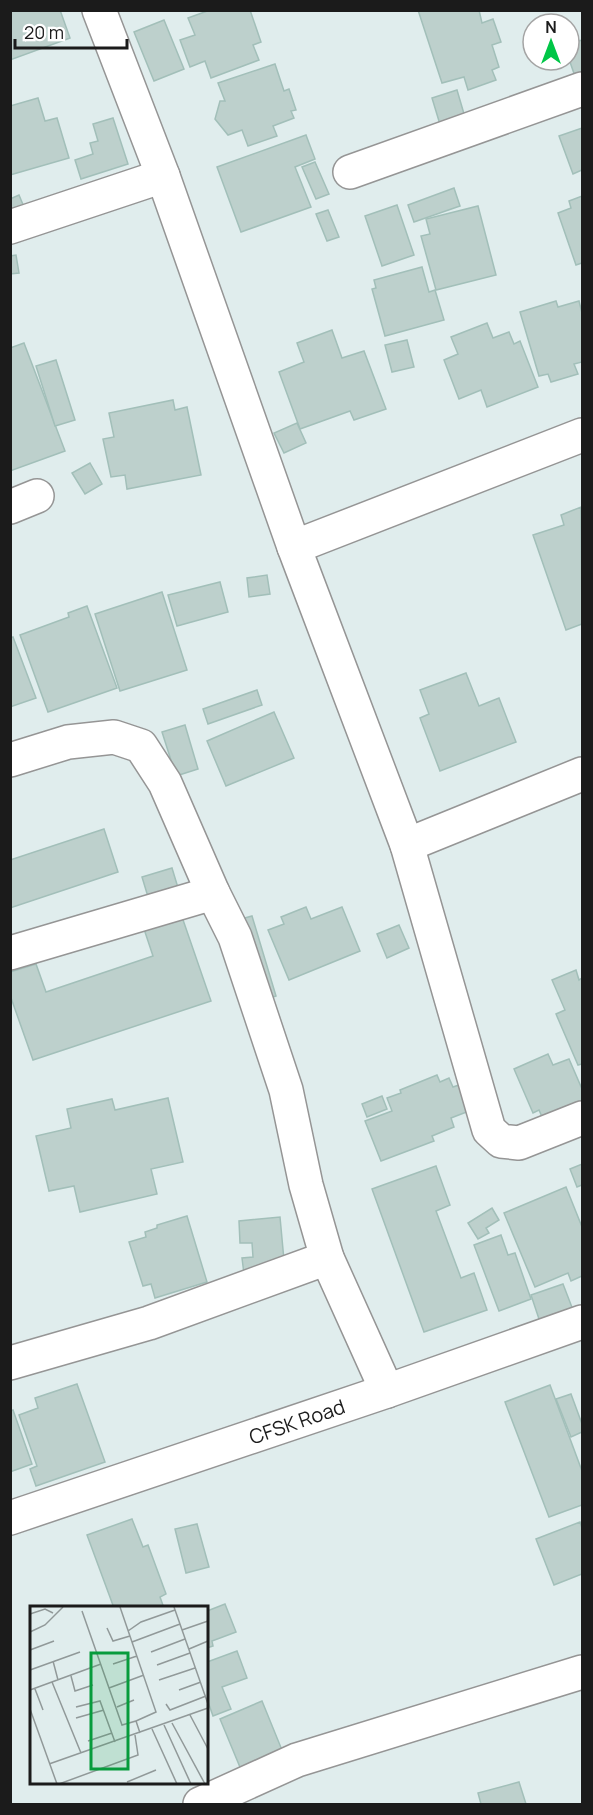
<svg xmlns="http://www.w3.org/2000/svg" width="593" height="1815" font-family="Manrope,sans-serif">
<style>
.building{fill:#bdd0cc;stroke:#a2bfb9;stroke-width:1.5}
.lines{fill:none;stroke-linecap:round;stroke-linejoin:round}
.minor-casing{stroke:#959595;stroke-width:36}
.minor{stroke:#fff;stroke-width:33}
.labels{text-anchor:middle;stroke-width:6;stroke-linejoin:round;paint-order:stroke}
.street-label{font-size:20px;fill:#1b1b1b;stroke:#fff}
.inset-road{fill:none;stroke:#919999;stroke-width:1.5}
.view{fill:#079b3c;fill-opacity:0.15;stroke:#079b3c;stroke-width:3}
.inset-edge{fill:none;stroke:#1b1b1b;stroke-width:3}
</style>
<rect width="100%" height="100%" fill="#e0eded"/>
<g class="building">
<polygon points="10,10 60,10 70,38 10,60"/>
<polygon points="210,10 250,10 261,42 253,45 259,60 211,78 205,61 190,67 180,40 195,35 188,18"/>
<polygon points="418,10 479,10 482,23 493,19 501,42 492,45 499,67 492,70 496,80 468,90 464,77 442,83"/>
<polygon points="164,20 184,69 154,81 134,32"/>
<polygon points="574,28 579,41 582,40 582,84 578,85 569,59 569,29"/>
<polygon points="275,64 284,91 289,89 296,110 291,111 294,118 273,126 277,136 248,146 242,130 228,135 215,119 220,101 225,101 218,83"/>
<polygon points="457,90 467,124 442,131 432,98"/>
<polygon points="38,98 45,121 57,118 69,158 10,175 10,106"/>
<polygon points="113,118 128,164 81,179 75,160 93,154 90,143 98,141 93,124"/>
<polygon points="582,128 582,170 573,174 559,136"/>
<polygon points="306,135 315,159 295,167 311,207 241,232 217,167"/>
<polygon points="315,162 329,194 316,199 302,167"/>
<polygon points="454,188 460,206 414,222 408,205"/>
<polygon points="19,195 24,207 10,212 10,199"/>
<polygon points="582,196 582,263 576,265 558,213 571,208 569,201"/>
<polygon points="397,205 414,255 382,266 365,216"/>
<polygon points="478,206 496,275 436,290 421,236 430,234 426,219"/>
<polygon points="328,210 339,237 327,241 316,214"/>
<polygon points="16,255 19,273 10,274 10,256"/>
<polygon points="422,267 429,292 435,290 444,320 385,336 372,289 376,288 374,280"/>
<polygon points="556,301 558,307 579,301 582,313 582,362 574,364 578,374 551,382 548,374 539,376 520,312"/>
<polygon points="487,323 493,338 509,332 514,344 520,341 538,387 487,407 481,390 459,399 444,360 458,354 451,337"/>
<polygon points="332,330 342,358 364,351 386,409 354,420 350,411 300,429 279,372 304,362 297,343"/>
<polygon points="407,340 414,367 392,372 385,345"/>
<polygon points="24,343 65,451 10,471 10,348"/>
<polygon points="56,360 75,420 55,426 36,366"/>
<polygon points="173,400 175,410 187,407 201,475 127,489 125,475 111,477 103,439 114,437 109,413"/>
<polygon points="297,423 306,443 284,453 274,433"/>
<polygon points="90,463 102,484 85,494 72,473"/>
<polygon points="581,507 582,624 566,630 533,535 564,525 561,515"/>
<polygon points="267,575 270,594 249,597 247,578"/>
<polygon points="220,582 228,612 177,626 168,595"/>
<polygon points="162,592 187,670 120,691 95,614"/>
<polygon points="87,606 117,688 48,712 20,635 69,617 68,613"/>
<polygon points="13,637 36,698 10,707 10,638"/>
<polygon points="466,673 479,706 499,698 516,742 440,771 420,718 429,714 420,690"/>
<polygon points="257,690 262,705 208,724 203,709"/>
<polygon points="274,712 294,758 226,786 207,741"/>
<polygon points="185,725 198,769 176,776 162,732"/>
<polygon points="104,829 118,872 10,908 10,860"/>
<polygon points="172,868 182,901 152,910 142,877"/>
<polygon points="306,907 311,919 342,907 360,951 289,980 268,930 284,924 281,917"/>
<polygon points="181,914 211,1001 33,1060 10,995 10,972 36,964 46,992 153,956 143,926"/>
<polygon points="252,916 276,996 259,1002 234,921"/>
<polygon points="399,925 409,948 387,958 377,934"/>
<polygon points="576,970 579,980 582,978 582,1064 578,1065 556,1014 565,1010 552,980"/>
<polygon points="548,1054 553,1065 569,1059 582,1089 582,1110 546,1126 539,1110 533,1113 514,1069"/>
<polygon points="437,1075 440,1082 449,1078 453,1087 459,1085 469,1111 451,1118 454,1127 432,1136 434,1141 381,1161 365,1121 392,1111 387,1098 401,1093 400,1090"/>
<polygon points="382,1096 387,1109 367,1117 362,1104"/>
<polygon points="168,1098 183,1162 151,1169 157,1194 80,1212 74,1186 49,1191 36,1136 71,1128 67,1109 112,1099 115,1110"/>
<polygon points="582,1164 582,1185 577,1187 570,1169"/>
<polygon points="436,1166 450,1205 436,1211 461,1278 474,1273 487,1310 424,1332 372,1189"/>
<polygon points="566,1187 582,1227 582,1276 571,1281 568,1273 535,1287 504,1213"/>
<polygon points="492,1208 499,1220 486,1228 489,1233 478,1239 468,1223"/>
<polygon points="187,1216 207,1282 155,1298 151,1284 143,1286 129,1242 146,1237 145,1232 157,1228 157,1225"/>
<polygon points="280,1217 285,1271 244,1274 242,1258 253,1257 252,1243 240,1243 239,1221"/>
<polygon points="501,1235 508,1255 515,1253 531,1299 499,1311 474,1245"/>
<polygon points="563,1284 573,1310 540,1322 531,1295"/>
<polygon points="77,1384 105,1462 36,1486 30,1469 37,1466 19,1415 38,1408 35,1398"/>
<polygon points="550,1385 582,1471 582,1505 549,1517 505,1402"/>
<polygon points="571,1394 582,1424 582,1432 571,1437 556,1399"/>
<polygon points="13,1410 32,1464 10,1472 10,1411"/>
<polygon points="132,1519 143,1547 148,1545 166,1594 160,1597 164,1608 114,1608 87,1535"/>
<polygon points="580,1522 582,1528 582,1574 554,1585 536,1539"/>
<polygon points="197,1524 209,1567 186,1573 175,1529"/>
<polygon points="225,1604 236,1632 212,1641 213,1646 207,1648 207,1611"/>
<polygon points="237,1651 247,1678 222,1687 231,1709 213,1716 207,1699 207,1662"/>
<polygon points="262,1701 284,1755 242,1772 220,1719"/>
<polygon points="519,1782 526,1804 481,1804 478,1793"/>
</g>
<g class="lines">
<defs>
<g id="minor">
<polyline points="99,10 163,176 294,547 407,845 489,1130 501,1141 519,1143 582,1118"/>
<polyline points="350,172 582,89"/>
<polyline points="10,227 163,176"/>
<polyline points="10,507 37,496"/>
<polyline points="294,547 582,435"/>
<polyline points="10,760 68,742 114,737 141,746 165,783 213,893 235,937 286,1090 306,1185 327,1258 387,1391"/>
<polyline points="407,845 582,774"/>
<polyline points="10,953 213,893"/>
<polyline points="10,1363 149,1323 327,1258"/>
<polyline points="10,1518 387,1391 582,1322"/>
<polyline points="200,1804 297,1760 582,1672"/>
</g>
</defs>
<use href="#minor" class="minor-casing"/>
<use href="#minor" class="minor"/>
</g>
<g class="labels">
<g class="street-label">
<text transform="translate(297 1422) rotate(-19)" y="7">CFSK Road</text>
</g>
</g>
<g transform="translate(30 1606)">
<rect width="178" height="178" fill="#e0eded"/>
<path class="inset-road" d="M90,1L126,106L106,115M144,1L178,98M52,5L92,119L106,115L110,127M0,8L15,3L23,7M77,22L83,35L100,30M152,24L178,15M98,25L111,16L145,4M0,26L15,19L33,1M102,36L150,18M159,43L178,35M0,44L24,35M121,46L155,33M23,55L28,74M83,58L107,50M127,59L160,47M0,64L50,46M41,70L45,85L63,79M129,74L165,62M22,76L51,147M79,82L114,69M5,83L13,104M0,84L71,58M149,84L171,76M136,98L140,104L176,90M46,101L70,95L85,136M87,101L104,94M0,103L27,178M160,109L178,143M46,112L74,104M142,117L175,178M134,119L161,178M122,123L147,178M58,135L82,127M19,158L178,102M97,176L126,164M29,178L108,149L105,129"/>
<path class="view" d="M61,47H98V163H61Z"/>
<rect width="178" height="178" class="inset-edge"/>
</g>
<rect width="593" height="1815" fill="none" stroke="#1b1b1b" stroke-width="24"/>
<g transform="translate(551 42)"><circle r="28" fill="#ffffff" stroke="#a4a4a4" stroke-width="1.5"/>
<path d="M0-4.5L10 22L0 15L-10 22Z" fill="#00c647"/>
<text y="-9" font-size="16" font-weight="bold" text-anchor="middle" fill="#1b1b1b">N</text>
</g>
<path d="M15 39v9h112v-9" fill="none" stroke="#1b1b1b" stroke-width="3"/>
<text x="24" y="39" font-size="18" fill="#1b1b1b" stroke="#ffffff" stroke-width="4.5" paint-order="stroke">20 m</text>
</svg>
